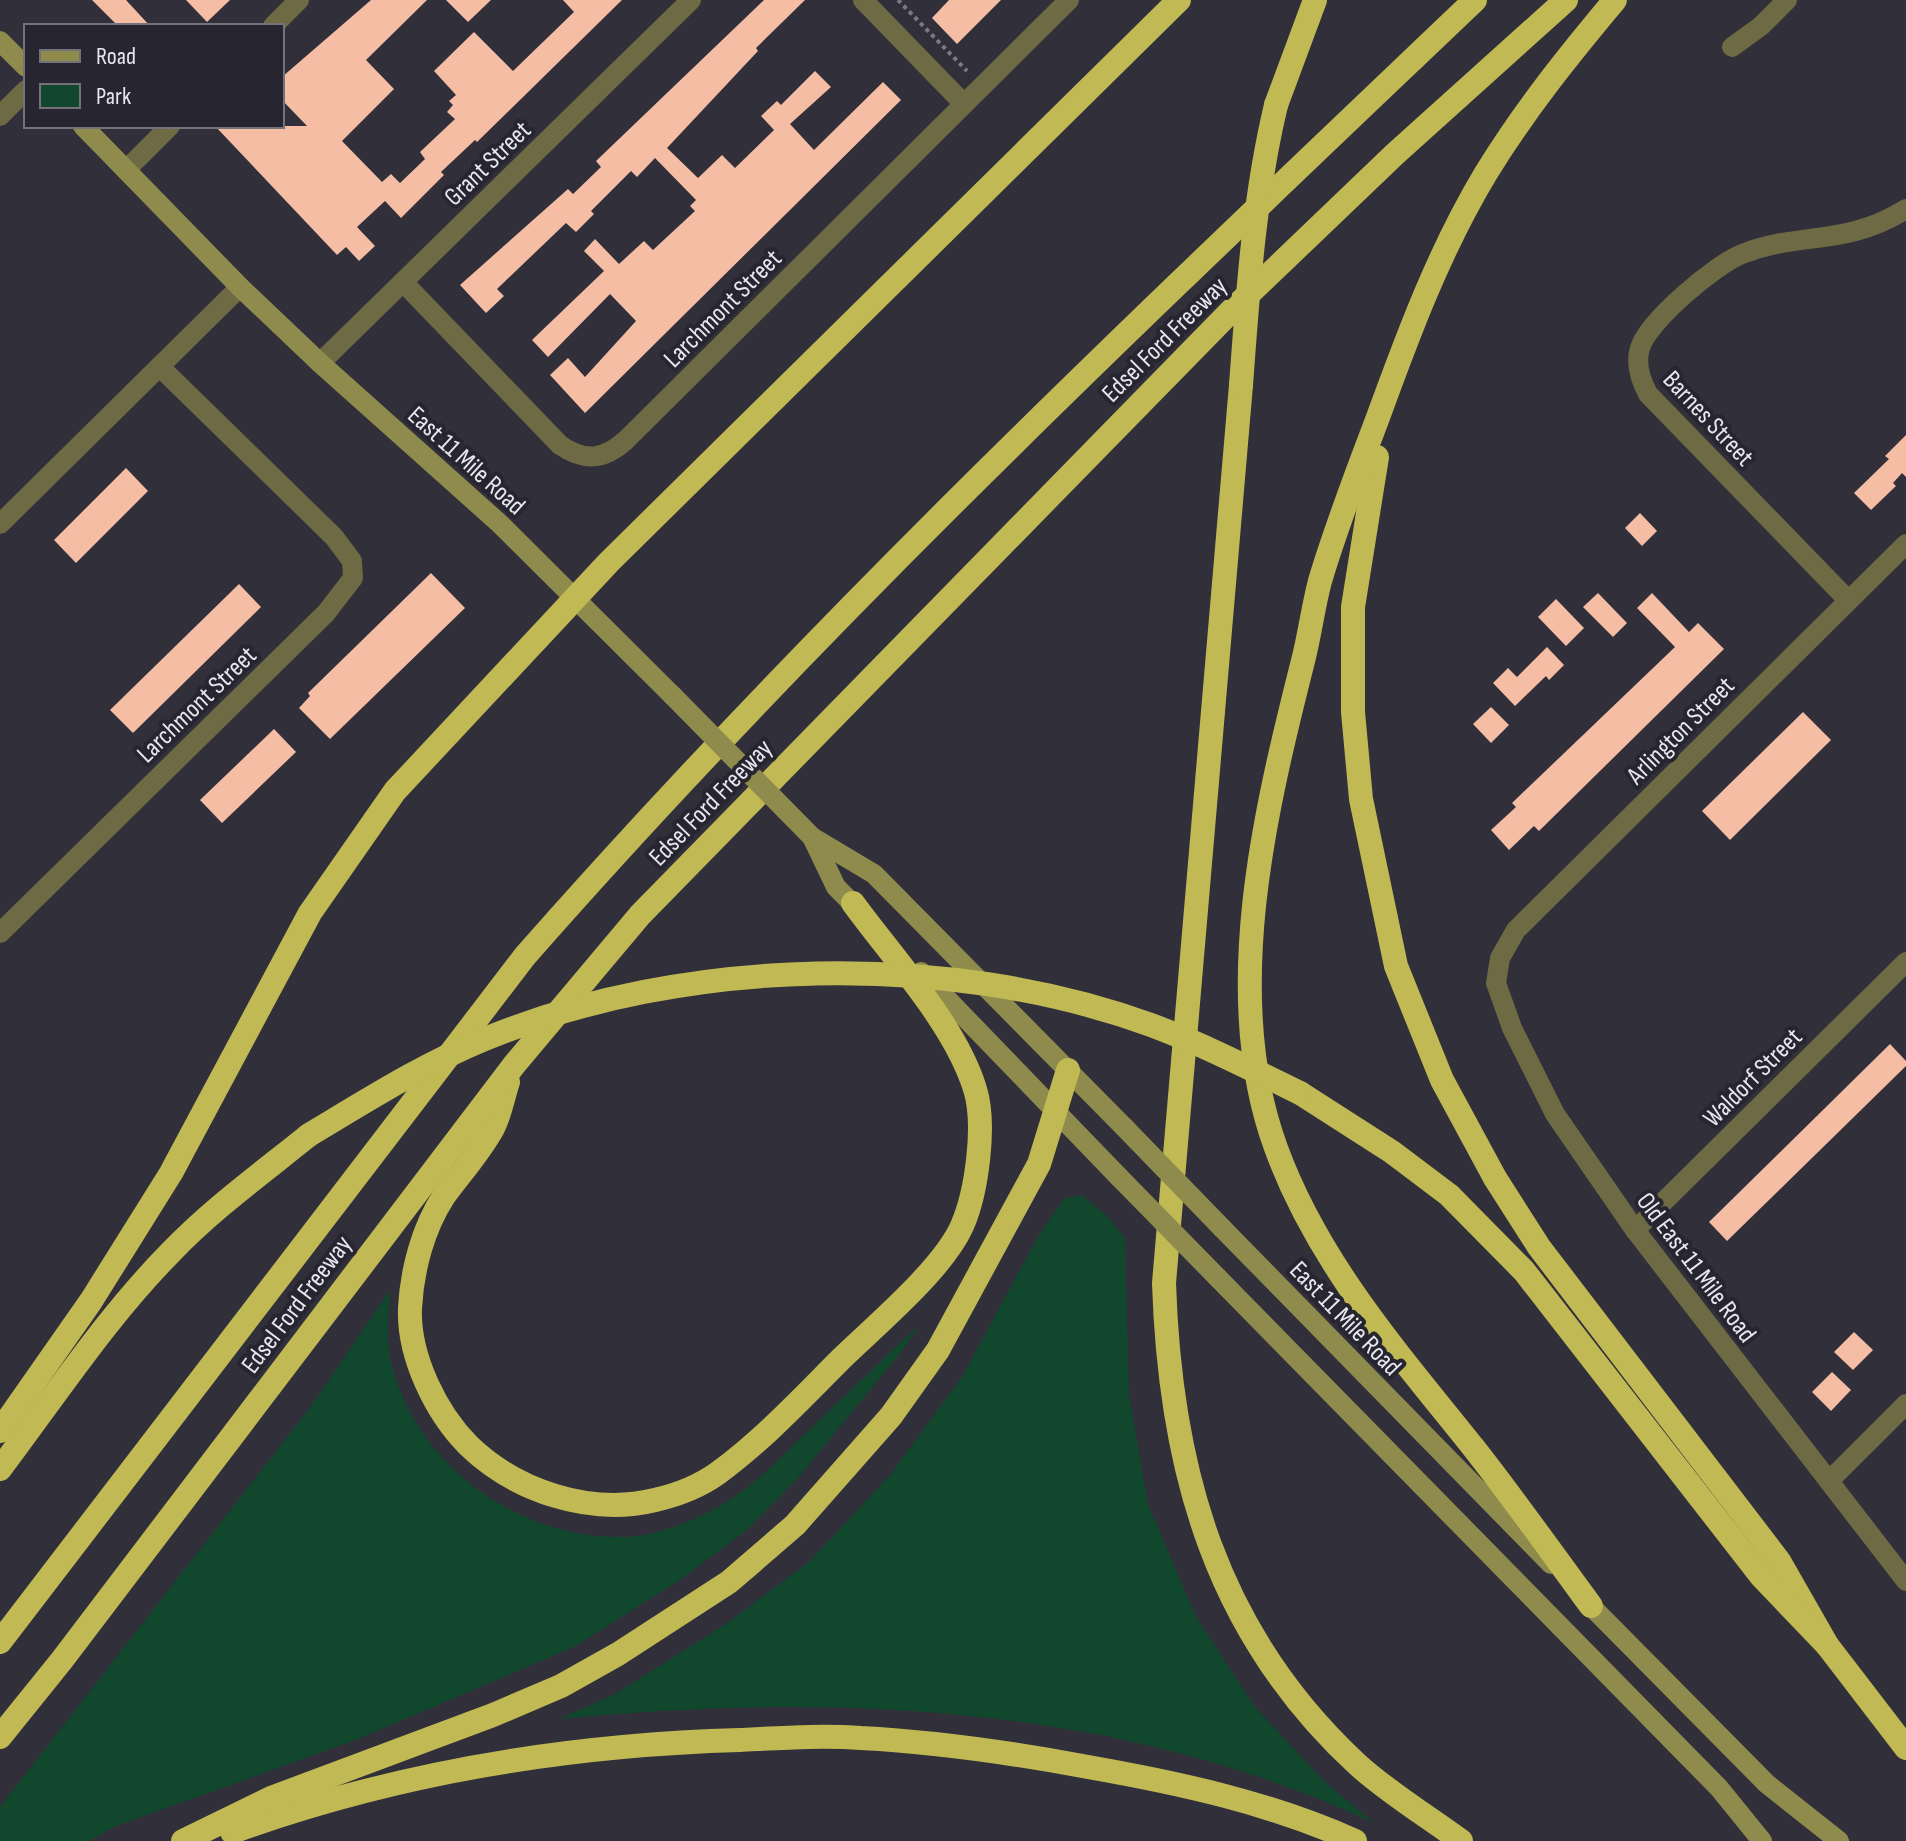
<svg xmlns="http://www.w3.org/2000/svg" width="1906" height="1841" font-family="'Sofia Sans Condensed',sans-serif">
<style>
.green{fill:#11472d}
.building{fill:#f5bda3}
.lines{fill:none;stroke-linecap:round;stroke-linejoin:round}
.path{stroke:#7b7a84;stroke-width:4;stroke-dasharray:4 4;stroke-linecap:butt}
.minor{stroke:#6d6a44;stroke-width:20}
.secondary{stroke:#8f8b4c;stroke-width:20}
.motorway{stroke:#c1b953;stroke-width:24}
.secondary-bridge{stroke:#8f8b4c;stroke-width:20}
.motorway-bridge{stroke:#c1b953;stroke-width:24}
.labels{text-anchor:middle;stroke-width:8;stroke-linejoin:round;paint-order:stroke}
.street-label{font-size:26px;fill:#e8e7ef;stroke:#262530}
</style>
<rect width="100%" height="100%" fill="#302f3a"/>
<g class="green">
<path d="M1082,1195L1107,1216L1125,1238L1129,1395L1148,1504L1196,1617L1255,1707L1325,1782L1374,1823C1120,1704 834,1692 559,1719L615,1694L723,1626L810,1561L890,1475L962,1377L1040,1233L1064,1199Z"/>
<path d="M390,1290C389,1314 385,1339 391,1363C417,1467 520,1540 626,1537C659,1536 700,1518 728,1501C756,1484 782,1456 806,1433C844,1396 882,1360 920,1324L902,1351L798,1478L747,1530L681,1579L576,1646L358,1739L116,1826L89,1841H0V1807L309,1409Z"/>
</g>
<g class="building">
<polygon points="92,0 126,0 150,26 118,26"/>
<polygon points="186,0 230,0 207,22"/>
<polygon points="371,0 427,0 366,60 394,89 342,141 382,182 391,174 400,183 425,159 420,152 455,119 447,112 453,105 449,101 456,95 434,71 474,32 513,71 574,12 563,0 622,0 477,142 475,140 441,172 444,175 401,218 385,201 357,227 375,246 359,261 346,247 337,255 215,126 307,126 282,100 282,77"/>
<polygon points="446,0 491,0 468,22"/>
<polygon points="764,0 805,0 756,48 758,51 667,148 698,178 722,155 735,168 774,130 761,116 777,101 781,105 815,71 831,87 790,124 814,150 883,82 901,100 585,413 550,375 568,358 585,377 636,321 610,294 548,357 532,340 604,271 584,251 595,239 619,264 644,241 653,250 695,211 690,206 696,200 655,158 637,177 631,171 591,211 594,214 576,232 566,223 497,289 504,296 486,313 460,285 568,189 573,194 601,167 596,161"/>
<polygon points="949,0 1001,0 957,44 932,18"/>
<polygon points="1906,435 1906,477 1902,473 1893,483 1896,486 1871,510 1854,493 1889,459 1885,456"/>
<polygon points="126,468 148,491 76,563 54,540"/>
<polygon points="1640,513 1657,531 1642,546 1625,528"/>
<polygon points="431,573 465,608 330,739 299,708 310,696 308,693"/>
<polygon points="239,584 261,607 133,733 110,710"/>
<polygon points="1598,593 1627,623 1613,637 1583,607"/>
<polygon points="1652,593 1689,632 1698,623 1724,649 1539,831 1534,826 1509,850 1491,830 1516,807 1512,803 1675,647 1637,608"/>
<polygon points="1556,599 1584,628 1566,646 1538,617"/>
<polygon points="1547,647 1564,665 1549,680 1546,676 1515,706 1493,683 1508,668 1517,677"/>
<polygon points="1491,707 1509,725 1491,743 1473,724"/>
<polygon points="1803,712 1831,740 1730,840 1702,811"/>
<polygon points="274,729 296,752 222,823 200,800"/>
<polygon points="1890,1044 1906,1061 1906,1066 1727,1241 1709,1222"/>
<polygon points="1854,1332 1873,1350 1853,1370 1834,1352"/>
<polygon points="1832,1372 1851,1390 1831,1411 1812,1392"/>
</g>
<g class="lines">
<polyline class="path" points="898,0 967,71"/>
<g class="minor">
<polyline points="863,0 964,104"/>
<polyline points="273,26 299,0"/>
<polyline points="1732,47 1761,26 1787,0"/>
<polyline points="0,116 26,90"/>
<polyline points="126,170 170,126"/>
<path d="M403,282L560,445C585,462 604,460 626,440L1069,0"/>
<polyline points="320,363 691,0"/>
<polyline points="0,524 240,287"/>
<polyline points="1906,544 1516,930 1500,958 1496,983 1512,1028 1555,1114 1635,1230 1906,1581"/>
<path d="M1848,600L1648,394C1640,379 1635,364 1640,348C1648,321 1716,264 1742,254C1800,231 1846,247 1906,209"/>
<polyline points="0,933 326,613 353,578 352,561 334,537 160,367"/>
<polyline points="1635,1230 1906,962"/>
<polyline points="1829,1481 1906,1404"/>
</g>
<g class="secondary">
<polyline points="0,41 26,67"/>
<polyline points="83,126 240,287 320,363 499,523 673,696"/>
<polyline points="812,837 836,887 862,913"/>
<polyline points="812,837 874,874 1124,1127"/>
<polyline points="921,972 1119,1177"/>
<polyline points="1222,1228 1551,1564"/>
<polyline points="1218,1278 1719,1788 1762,1841"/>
<polyline points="1581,1596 1767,1784 1839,1841"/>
</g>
<g class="motorway">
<polyline points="1276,105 1315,0"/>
<path d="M1241,385L1164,1283C1170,1470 1216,1634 1358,1765C1389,1793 1427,1816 1461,1841"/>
<polyline points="1377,457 1353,607 1353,712 1361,799 1396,966 1442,1080 1495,1178 1539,1247 1779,1561 1827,1645"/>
<path d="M508,1082C503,1097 500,1115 493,1128C480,1152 460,1174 444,1196C423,1228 412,1270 410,1308C408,1356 436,1413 469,1446C516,1491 590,1516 655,1500C677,1495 700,1486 718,1473C763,1440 802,1398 841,1359C876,1325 943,1269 962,1226C977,1192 986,1124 975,1089C955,1024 893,958 853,903"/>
<polyline points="1300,1093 1392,1152 1449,1195 1524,1271 1761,1576 1827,1645 1906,1748"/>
<polyline points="0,1431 91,1301 171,1173 310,913 395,791 609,562 1179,0"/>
<path d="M0,1469C55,1396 106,1318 170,1253C212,1209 262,1173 309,1135"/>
<path d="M1591,1606C1552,1553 1514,1499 1473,1447C1398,1353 1318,1263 1276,1148C1220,996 1265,811 1303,661C1310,634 1313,607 1320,581C1336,527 1357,473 1377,420C1408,335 1439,251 1486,173C1524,111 1568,56 1615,0"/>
<path d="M0,1642L525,956C822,618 1150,310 1475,0"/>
<polyline points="0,1737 62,1660 514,1065 640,915 1231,311 1395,154 1566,0"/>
<path d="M232,1832C395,1773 566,1745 740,1740C780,1738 821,1735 861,1738C937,1742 1013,1753 1088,1767C1179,1783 1271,1803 1355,1841"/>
<polyline points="183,1841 271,1798 493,1715 561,1686 618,1654 729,1582 795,1525 891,1416 938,1350 1039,1164 1068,1070"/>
</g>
<g class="secondary-bridge">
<polyline points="673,696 812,837"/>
<polyline points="1124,1127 1222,1228"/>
<polyline points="1119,1177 1218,1278"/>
</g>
<g class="motorway-bridge">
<path d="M1241,385C1248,291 1254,197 1276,105"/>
<path d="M309,1135C366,1101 424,1064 485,1039C684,957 948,951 1151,1025C1202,1044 1251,1069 1300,1093"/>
</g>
</g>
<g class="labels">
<g class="street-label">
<text transform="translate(487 163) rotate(-44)" y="9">Grant Street</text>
<text transform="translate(722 308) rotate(-45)" y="9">Larchmont Street</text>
<text transform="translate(1164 339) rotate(-45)" y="9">Edsel Ford Freeway</text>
<text transform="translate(1709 418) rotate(47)" y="9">Barnes Street</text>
<text transform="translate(467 460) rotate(42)" y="9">East 11 Mile Road</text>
<text transform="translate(196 704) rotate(-44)" y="9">Larchmont Street</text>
<text transform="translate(1680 730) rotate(-45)" y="9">Arlington Street</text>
<text transform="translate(710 802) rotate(-46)" y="9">Edsel Ford Freeway</text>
<text transform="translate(1752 1077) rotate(-45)" y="9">Waldorf Street</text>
<text transform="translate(1697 1267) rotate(53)" y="9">Old East 11 Mile Road</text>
<text transform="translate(296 1304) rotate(-53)" y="9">Edsel Ford Freeway</text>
<text transform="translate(1346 1318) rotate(46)" y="9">East 11 Mile Road</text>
</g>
</g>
<rect x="24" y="24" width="260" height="104" fill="#262530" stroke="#74737c" stroke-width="2"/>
<rect x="40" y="50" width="40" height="12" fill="#8f8b4c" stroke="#74737c" stroke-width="2"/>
<text x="96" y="64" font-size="24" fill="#e8e7ef">Road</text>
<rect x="40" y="84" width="40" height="24" fill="#11472d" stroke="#74737c" stroke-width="2"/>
<text x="96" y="104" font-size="24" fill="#e8e7ef">Park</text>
</svg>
